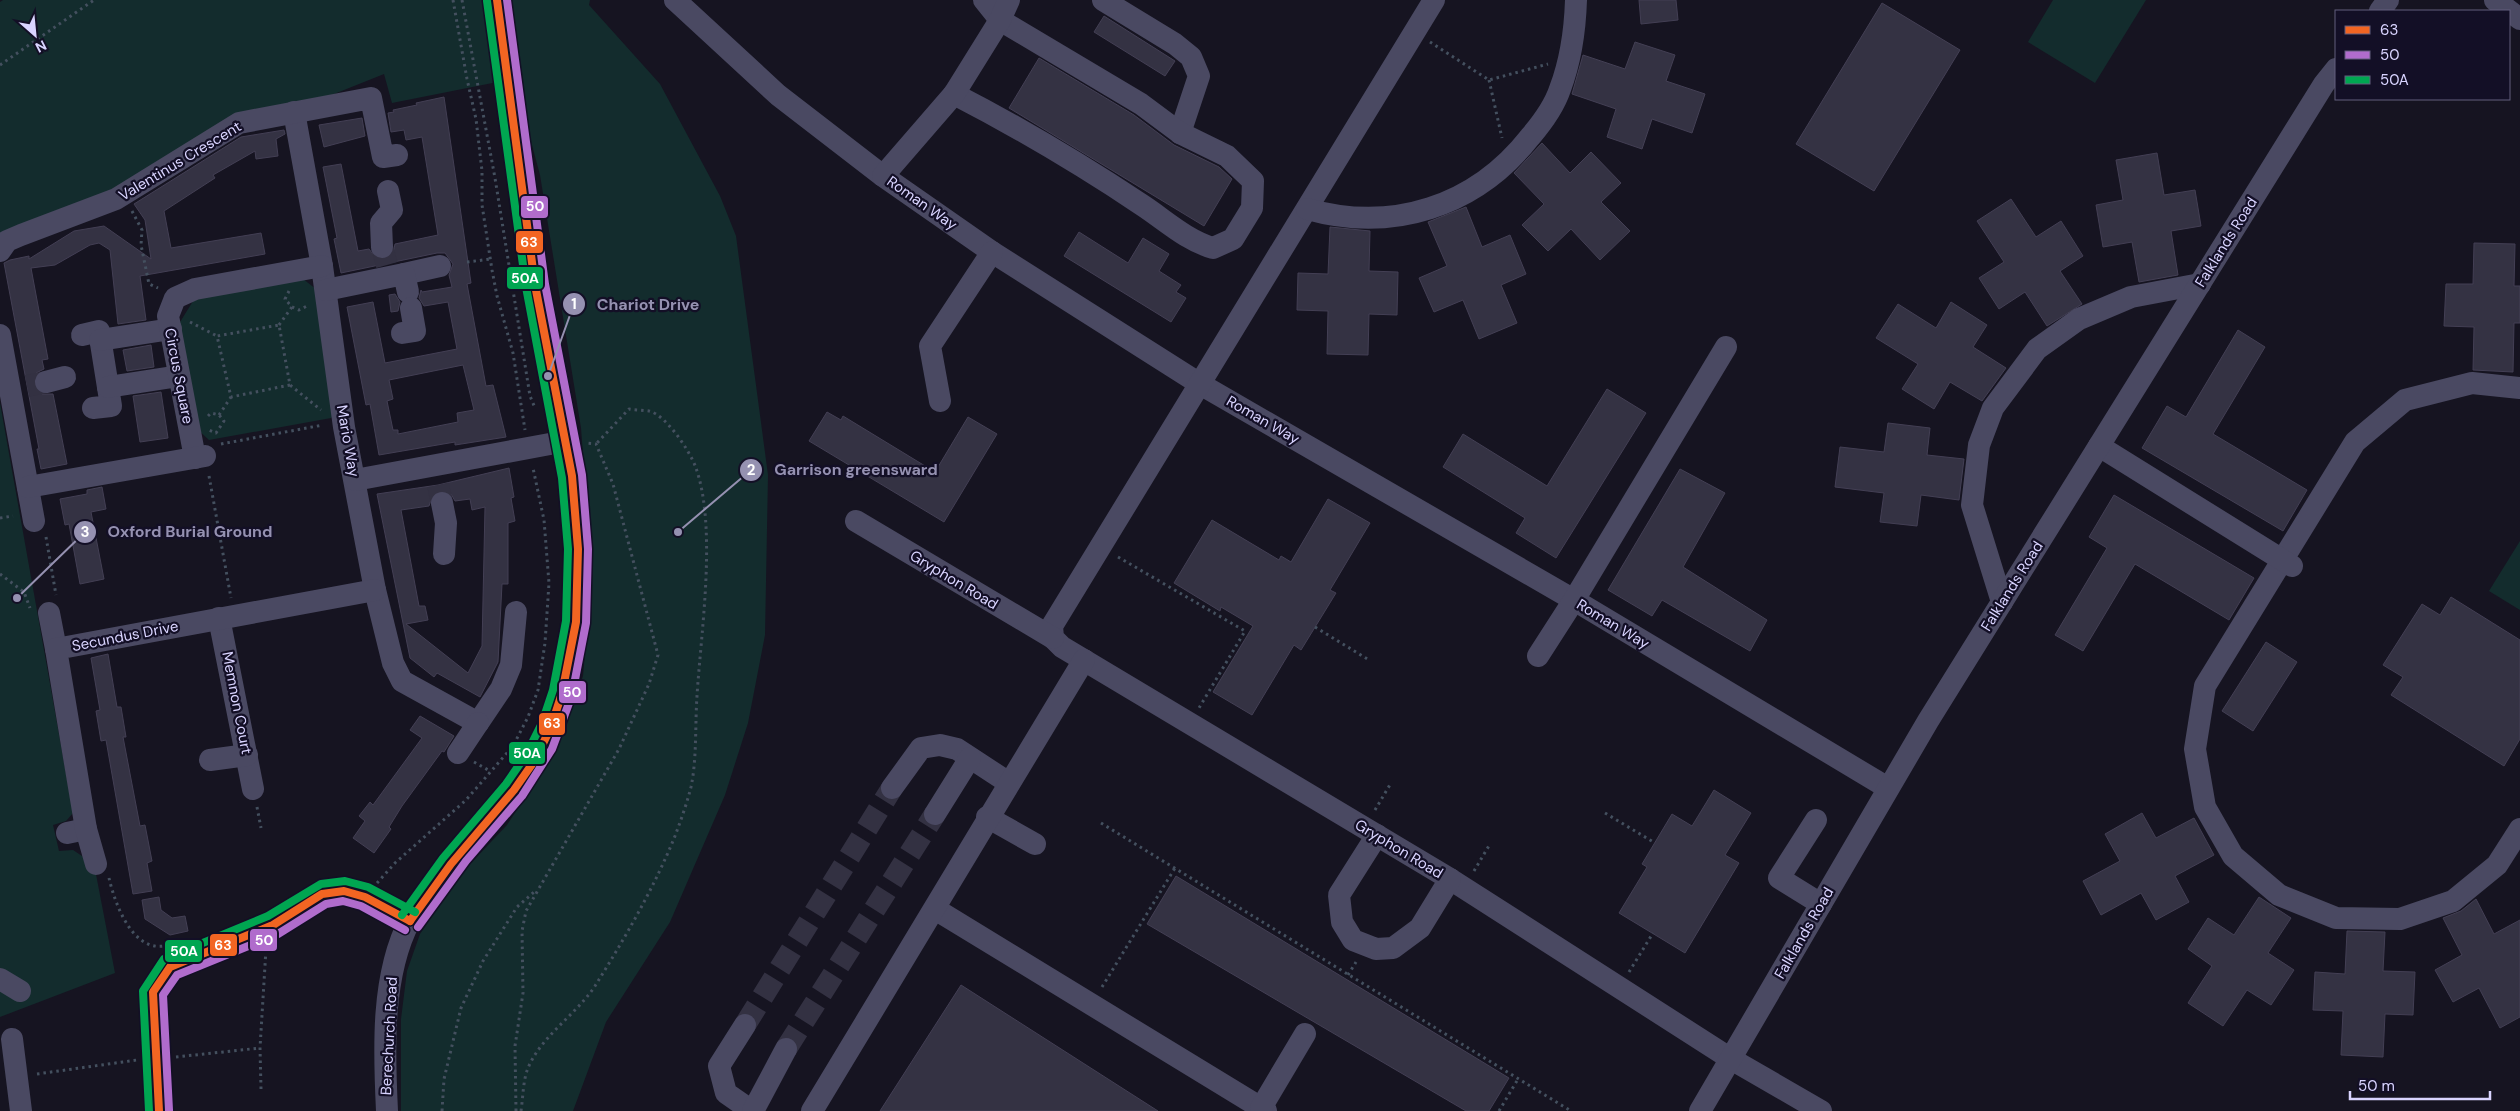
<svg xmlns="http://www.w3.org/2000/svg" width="2520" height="1111" font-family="'DM Sans',sans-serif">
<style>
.green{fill:#132c2d}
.building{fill:#343243;stroke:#433f54;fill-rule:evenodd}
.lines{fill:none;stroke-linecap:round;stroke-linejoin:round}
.minor-tunnel{stroke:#333142;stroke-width:22;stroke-dasharray:22 11;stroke-linecap:butt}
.path{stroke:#44505f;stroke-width:3;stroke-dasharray:2.5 4;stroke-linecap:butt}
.minor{stroke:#4a4962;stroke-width:22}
.bus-1-casing{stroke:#130f26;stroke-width:11}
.bus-2-casing{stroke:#130f26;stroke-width:11}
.bus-3-casing{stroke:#130f26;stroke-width:11}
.bus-1{stroke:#f26522;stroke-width:8}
.bus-2{stroke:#b06ccc;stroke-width:8}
.bus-3{stroke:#00a651;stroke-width:8}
.labels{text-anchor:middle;stroke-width:4.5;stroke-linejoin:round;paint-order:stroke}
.street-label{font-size:15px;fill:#d9d4ff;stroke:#130f26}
.leader{fill:none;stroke:#9591b1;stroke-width:2}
.callout-dot{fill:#9591b1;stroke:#130f26;stroke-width:2}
.mark-label{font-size:15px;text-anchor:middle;font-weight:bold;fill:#fff}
.callout-label{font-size:16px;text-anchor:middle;font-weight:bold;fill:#9591b1;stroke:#130f26;stroke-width:4.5;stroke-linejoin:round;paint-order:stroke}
.line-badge{stroke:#130f26;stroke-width:2}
.badge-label{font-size:14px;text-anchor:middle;font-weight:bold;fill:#fff}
</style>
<rect width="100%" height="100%" fill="#161421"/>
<g class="green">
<polygon points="3,0 590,0 589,5 660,84 720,196 736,236 768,475 765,635 748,723 725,795 670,922 606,1022 573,1111 401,1111 401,1019 407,971 420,934 458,877 507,825 542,771 561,738 583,676 592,573 581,428 540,175 520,100 517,78 392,103 384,74 329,96 240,115 115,192 0,238 0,2"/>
<polygon points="2053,0 2146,0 2095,83 2028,42"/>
<polygon points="298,275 321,293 343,406 331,418 209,440 196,428 177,327 198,293"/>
<polygon points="0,403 73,813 66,821 53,825 59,851 73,850 94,864 115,973 0,1017"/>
<polygon points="2520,541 2520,610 2489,591"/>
</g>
<g class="building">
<polygon points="1639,0 1676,0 1678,20 1641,24"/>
<polygon points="1882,3 1960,50 1874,191 1796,144"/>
<polygon points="1104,16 1175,61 1165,76 1094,32"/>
<polygon points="1635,42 1675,55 1666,81 1705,94 1692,133 1652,119 1642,149 1607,137 1616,109 1572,94 1583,55 1625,69"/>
<polygon points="1039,58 1134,115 1174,145 1219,167 1232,179 1204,226 1009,108"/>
<path d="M444,97L471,283L467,284L486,386L493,385L506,437L455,445V442L379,455L370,404L366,405L347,307L373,302L385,363L457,349L448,302L424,306L419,298L421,290L422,292L452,287L449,275L453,264L445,253H437L341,273L334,239L337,238L323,167L341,164L358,251L369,249L376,258L383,260L393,253L395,244L438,235L422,137L406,140L404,130L391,132L388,113L394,112L393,110L417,105L416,103ZM463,365L474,410L457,413L458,422L398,434V430H393L387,401L393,399L389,380Z"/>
<polygon points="362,118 365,136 324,147 319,125"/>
<polygon points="284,130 285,134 276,139 278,156 256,159 255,151 213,175 215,178 164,211 171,248 261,233 265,254 140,276 146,320 118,324 110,250 99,243 90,245 55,265 31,268 48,359 42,360 44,369 36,373 33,385 42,394 53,394 67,464 41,469 37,449 39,449 4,263 10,260 29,256 29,259 74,231 104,226 151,259 145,220 134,204 241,137"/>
<polygon points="1542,143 1570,173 1591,152 1621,183 1601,202 1630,231 1600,260 1571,229 1548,251 1522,225 1544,204 1514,173"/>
<polygon points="2157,153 2164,195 2195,190 2201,226 2171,231 2178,275 2139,282 2132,242 2103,247 2096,205 2123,200 2116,160"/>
<polygon points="2011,199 2036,237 2061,221 2083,256 2060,271 2082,304 2047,326 2025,292 1999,309 1979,278 2004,262 1977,221"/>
<polygon points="1466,207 1482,247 1510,235 1526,274 1501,285 1517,323 1479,339 1463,300 1434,312 1419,278 1447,266 1428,222"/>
<polygon points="1330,227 1370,231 1369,271 1398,272 1397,315 1369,314 1368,355 1327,354 1328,311 1297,310 1298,273 1328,274"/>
<polygon points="1079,232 1128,263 1143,238 1169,254 1159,271 1181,285 1176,292 1186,298 1171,322 1064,256"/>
<polygon points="2474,243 2515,244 2514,286 2520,286 2520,323 2514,323 2513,372 2473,370 2474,327 2444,326 2446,284 2473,284"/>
<polygon points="395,294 400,302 398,311 391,312 389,295"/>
<polygon points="1951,302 1987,325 1973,347 2006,368 1982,401 1950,382 1934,409 1902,389 1918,364 1876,338 1898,304 1936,328"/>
<polygon points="2238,330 2265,347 2213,434 2307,490 2283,531 2142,448 2167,406 2186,417"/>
<polygon points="151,345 154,367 127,371 123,350"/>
<polygon points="1607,389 1646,413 1556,558 1516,533 1525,518 1443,467 1463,434 1547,486"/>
<polygon points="161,392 168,438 140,442 133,396"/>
<polygon points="827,412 841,420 843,416 935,472 968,417 997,434 944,522 809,441"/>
<polygon points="1888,423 1930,428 1927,455 1964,459 1959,500 1921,495 1917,526 1880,522 1884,493 1835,487 1840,447 1884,452"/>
<path d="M509,468L514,497L511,498L515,521L508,523V584H502L498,662L480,697L437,673L434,677L410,658L377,494L438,485ZM440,490L451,494L455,501L470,499L472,510L485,507L482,646L468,673L406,624L428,620L425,606H419L401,510L429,506L433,494Z"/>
<polygon points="1680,469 1725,493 1683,567 1767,620 1750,651 1662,600 1652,616 1608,590"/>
<polygon points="102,487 106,509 91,512 104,579 80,584 69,524 65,525 60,499 87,494 87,490"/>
<polygon points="2114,495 2254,578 2229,620 2135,564 2083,651 2055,635 2107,548 2089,537"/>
<polygon points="1328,499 1370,523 1330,590 1336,593 1301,650 1294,645 1252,715 1213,692 1253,626 1221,607 1220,611 1174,583 1212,520 1279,560 1281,556 1291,562"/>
<polygon points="2451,597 2520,640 2520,739 2504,766 2391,695 2403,677 2383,665 2422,604 2440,615"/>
<polygon points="2266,642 2297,662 2253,731 2222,711"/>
<polygon points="108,654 117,707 121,707 126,737 123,737 140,826 145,825 152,861 147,863 152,891 133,894 106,740 101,741 96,711 100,710 91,658"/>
<polygon points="420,716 454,736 444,752 442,751 402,806 389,827 391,829 374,853 353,838 365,821 359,816 370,802 373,805 422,738 410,730"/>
<polygon points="1714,790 1751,813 1725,855 1739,863 1685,953 1619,913 1647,867 1642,864 1672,814 1692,826"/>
<polygon points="2142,813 2156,838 2194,818 2214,855 2175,876 2189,902 2156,920 2141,893 2101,915 2083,881 2120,861 2105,834"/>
<polygon points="1176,876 1509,1078 1489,1111 1466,1111 1147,924"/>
<polygon points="159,897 161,910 172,918 185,916 188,931 170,935 145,919 142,900"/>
<polygon points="2259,897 2291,918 2268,953 2294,970 2271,1005 2247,990 2223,1026 2188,1003 2212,966 2188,949 2208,918 2234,935"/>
<polygon points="2476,899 2494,934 2520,920 2520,1017 2500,1028 2479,988 2453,1002 2435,970 2462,955 2443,918 2461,911"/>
<polygon points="2347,931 2385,932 2383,971 2415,972 2413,1015 2385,1014 2383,1057 2341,1055 2343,1011 2313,1010 2315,972 2345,974"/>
<polygon points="961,985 1158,1111 880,1111"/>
</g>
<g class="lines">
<g class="minor-tunnel">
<polyline points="382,247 387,265"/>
<polyline points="27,386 46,382"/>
<polyline points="438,485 442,503"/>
<polyline points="745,1025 892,788"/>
<polyline points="786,1049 935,814"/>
</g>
<g class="path">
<polyline points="453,0 467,79 476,119 482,171 482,205 492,270 497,296 513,353 525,430"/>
<polyline points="462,0 495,178 530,396 535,408"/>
<polyline points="1430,42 1489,80 1548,64"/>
<polyline points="0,65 94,0"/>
<polyline points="1489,80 1502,138"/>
<polyline points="132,211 142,230 141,245 149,284 158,288"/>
<polyline points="467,262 491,259"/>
<polyline points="289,291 285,299 292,307 299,310 307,306"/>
<polyline points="190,322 217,336"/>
<polyline points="279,325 292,307"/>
<polyline points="290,385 231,397 217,336 279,325 290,385 321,410"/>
<polyline points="219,415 231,397"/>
<polyline points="208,416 211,413 219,415 224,421 216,433 209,430"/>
<polyline points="221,444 323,425"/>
<polyline points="209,476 231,598"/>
<polyline points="0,518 13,516"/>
<polyline points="46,537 56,595"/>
<polyline points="1118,557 1245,631 1199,708"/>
<polyline points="0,574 24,592 30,608"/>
<polyline points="1315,627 1369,660"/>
<polyline points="474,762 490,771"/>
<polyline points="257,807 261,828"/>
<polyline points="1375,810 1391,783"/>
<polyline points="1605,813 1655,843"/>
<polyline points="1101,823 1571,1111"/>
<polyline points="1474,871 1490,844"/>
<path d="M109,878C115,904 132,951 164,946"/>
<polyline points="377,883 395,863 466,800 513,746 528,717 538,690 545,643 549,583 544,520 533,468"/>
<polyline points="1629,972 1653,933"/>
<polyline points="1348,975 1356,962"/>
<polyline points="1102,987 1175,868"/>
<polyline points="176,1057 260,1048"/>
<polyline points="37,1074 137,1060"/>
<polyline points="261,1089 260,1048 266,949"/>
<polyline points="442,1111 444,1079 461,1008 483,961 517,907 534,892"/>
<polyline points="516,1111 515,1046 523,993 522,931 526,911 619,749 649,684 658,655 613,484 596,444 585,443"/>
<path d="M521,1111C523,1098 523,1080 528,1068C542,1035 575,1016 595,986C625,938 654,888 675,836C681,820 687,803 691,787C697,759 695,724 697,696C701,631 717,528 696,468C690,451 666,415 649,411C642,410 635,410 629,409L596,444"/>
<polyline points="1499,1111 1518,1079"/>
</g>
<g class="minor">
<polyline points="675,0 778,95 883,176 992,252 1200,384 1574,600 1888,788"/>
<polyline points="1103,0 1175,44 1191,57 1199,76 1180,133"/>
<polyline points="1434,0 1052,626 1053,638 1062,647 1450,879 1731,1059 1821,1111"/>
<polyline points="2495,0 2520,19"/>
<polyline points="2380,11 2388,0"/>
<path d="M954,94C1018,127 1082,165 1142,205C1165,220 1186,240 1213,248L1233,239L1252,208L1253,181L1227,156L1180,133L1141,104L1000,20L984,0"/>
<polyline points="294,112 322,266 344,427 375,590 393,663 402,681 478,723 501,689 511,665 516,612"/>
<polyline points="883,176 954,94 1000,20 1009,0"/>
<path d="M1307,209C1392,233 1475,207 1530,137C1542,123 1554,107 1560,89C1571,60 1575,31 1576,0"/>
<polyline points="382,247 381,223 392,210 388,191"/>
<polyline points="0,251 7,241 21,235 116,199 239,123 371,98 383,157 397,155"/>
<polyline points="404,274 440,266"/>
<polyline points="326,290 404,274 408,292"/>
<polyline points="402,333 415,331 411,308"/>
<polyline points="0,335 34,521"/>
<polyline points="82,335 99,331 111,406 93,408"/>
<polyline points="100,340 171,329"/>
<polyline points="46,382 65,377"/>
<polyline points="108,387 179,376"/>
<polyline points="2520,388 2472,383 2405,400 2355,442 2205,686 2195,749 2205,807 2233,856 2279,895 2336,918 2400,919 2453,901 2497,865 2520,829"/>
<polyline points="940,401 930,346 992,252"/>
<polyline points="2099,446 2292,566"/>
<polyline points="195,458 168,316 175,298 195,289 322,266"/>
<polyline points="355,480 566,441"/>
<polyline points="28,487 205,456"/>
<polyline points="442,503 446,523 444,554"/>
<polyline points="856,521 1053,638"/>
<polyline points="2002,602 1972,505 1979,445 1993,408 2037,349 2079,319 2131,297 2200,284"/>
<polyline points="49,613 56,649"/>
<polyline points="219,618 253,789"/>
<polyline points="1538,656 1574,600 1726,347"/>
<polyline points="458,753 478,723"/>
<polyline points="210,760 247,755"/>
<polyline points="892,788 921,748 940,745 957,749 1009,783"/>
<polyline points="935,814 970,758"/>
<polyline points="987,817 1035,844"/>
<polyline points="1816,820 1779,878 1821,904"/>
<polyline points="67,833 86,829"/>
<polyline points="1377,835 1339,895 1342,922 1353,940 1376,949 1393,948 1420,928 1450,879"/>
<polyline points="96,864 86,829 56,649 375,590"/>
<polyline points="935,909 1266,1111"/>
<polyline points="0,979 20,991"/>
<polyline points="745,1025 719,1066 726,1093 752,1111"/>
<polyline points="12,1039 21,1111"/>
<polyline points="1261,1108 1305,1034"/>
<polyline points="159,1111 153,992 170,967 273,925 322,894 344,891 365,897 410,921"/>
<path d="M387,1111C384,1050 381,975 410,920C432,879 470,848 499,811C530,773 553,728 565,681C585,605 580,518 566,442C564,430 560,419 557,407C552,381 547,353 543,326C524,218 511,109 497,0"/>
<polyline points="753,1111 786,1049"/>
<path d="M812,1111C903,961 992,810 1084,660"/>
<polyline points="1700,1111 1928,721 2324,84 2336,69"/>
</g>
<defs>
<g id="bus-1">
<polyline points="410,921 451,864 514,790 535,760 551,727 562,693 576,622 578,549 572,476 535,285 497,0"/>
<polyline points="159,1111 153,992 170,967 273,925 322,894 344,891 365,897 410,921"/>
</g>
<g id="bus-2">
<polyline points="418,927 466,861 522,796 552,749 572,695 586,623 588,549 582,475 545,284 507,0"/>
<polyline points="169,1110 163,995 177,975 278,934 326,904 343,901 361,906 405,930"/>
</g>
<g id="bus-3">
<polyline points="402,915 443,858 506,784 526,755 542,723 553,690 566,621 568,549 562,478 526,287 487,1"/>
<polyline points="149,1111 143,991 164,959 268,916 321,884 345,881 368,887 415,912"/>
</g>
</defs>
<use href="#bus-1" class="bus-1-casing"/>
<use href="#bus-2" class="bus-2-casing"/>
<use href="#bus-3" class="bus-3-casing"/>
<use href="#bus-1" class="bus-1"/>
<use href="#bus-2" class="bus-2"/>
<use href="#bus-3" class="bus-3"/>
</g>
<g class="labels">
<g class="street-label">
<text transform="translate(180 161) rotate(-31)" y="5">Valentinus Crescent</text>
<text transform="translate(922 203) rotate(35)" y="5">Roman Way</text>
<text transform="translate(2226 242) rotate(-58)" y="5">Falklands Road</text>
<text transform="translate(179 376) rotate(79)" y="5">Circus Square</text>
<text transform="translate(1263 420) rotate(30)" y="5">Roman Way</text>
<text transform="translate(348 441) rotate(80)" y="5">Mario Way</text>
<text transform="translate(954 580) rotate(31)" y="5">Gryphon Road</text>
<text transform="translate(2012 586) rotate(-58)" y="5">Falklands Road</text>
<text transform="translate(1613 624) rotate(31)" y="5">Roman Way</text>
<text transform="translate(125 636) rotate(-11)" y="5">Secundus Drive</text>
<text transform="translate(237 703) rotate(79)" y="5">Memnon Court</text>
<text transform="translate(1399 849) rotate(31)" y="5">Gryphon Road</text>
<text transform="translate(1804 933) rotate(-60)" y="5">Falklands Road</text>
<text transform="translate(389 1036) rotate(-87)" y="5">Berechurch Road</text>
</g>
</g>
<path class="leader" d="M548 376L574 304M678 532L751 470M17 598L85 532"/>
<g class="callout-dot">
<circle cx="548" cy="376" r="5"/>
<circle cx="678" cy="532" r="5"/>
<circle cx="17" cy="598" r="5"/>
<circle cx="574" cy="304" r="12"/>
<circle cx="751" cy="470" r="12"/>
<circle cx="85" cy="532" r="12"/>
</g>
<g class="mark-label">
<text x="574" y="309">1</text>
<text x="751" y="475">2</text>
<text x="85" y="537">3</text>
</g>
<g class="callout-label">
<text x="648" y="310">Chariot Drive</text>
<text x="856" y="475">Garrison greensward</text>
<text x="190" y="537">Oxford Burial Ground</text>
</g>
<g class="line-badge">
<rect x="520" y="195" width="29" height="24" rx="5" fill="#b06ccc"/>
<rect x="515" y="230" width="29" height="24" rx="5" fill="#f26522"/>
<rect x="506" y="266" width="38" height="24" rx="5" fill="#00a651"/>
<rect x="558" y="680" width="29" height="24" rx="5" fill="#b06ccc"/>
<rect x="538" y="712" width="28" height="24" rx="5" fill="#f26522"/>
<rect x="508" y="741" width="38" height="24" rx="5" fill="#00a651"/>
<rect x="249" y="928" width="29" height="24" rx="5" fill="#b06ccc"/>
<rect x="209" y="933" width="29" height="24" rx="5" fill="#f26522"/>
<rect x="164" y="939" width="39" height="24" rx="5" fill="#00a651"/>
</g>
<g class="badge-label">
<text x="535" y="211">50</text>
<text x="529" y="247">63</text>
<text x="525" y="283">50A</text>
<text x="572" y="697">50</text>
<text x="552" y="728">63</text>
<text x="527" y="758">50A</text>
<text x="264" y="945">50</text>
<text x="223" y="950">63</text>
<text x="184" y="956">50A</text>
</g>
<rect x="2335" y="10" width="175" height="90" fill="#130f26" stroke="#625e7d"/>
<rect x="2345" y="26" width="25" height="8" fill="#f26522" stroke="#625e7d"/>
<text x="2380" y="35" font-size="15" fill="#d9d4ff">63</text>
<rect x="2345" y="51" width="25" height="8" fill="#b06ccc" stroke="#625e7d"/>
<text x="2380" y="60" font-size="15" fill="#d9d4ff">50</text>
<rect x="2345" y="76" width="25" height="8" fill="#00a651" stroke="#625e7d"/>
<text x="2380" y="85" font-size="15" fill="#d9d4ff">50A</text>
<g transform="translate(35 35) rotate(153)" stroke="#130f26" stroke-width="4" paint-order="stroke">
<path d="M0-4L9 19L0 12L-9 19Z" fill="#d9d4ff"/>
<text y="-8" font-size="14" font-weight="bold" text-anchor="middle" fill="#d9d4ff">N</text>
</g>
<path d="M2350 1091v8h140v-8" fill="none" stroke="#d9d4ff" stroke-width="2.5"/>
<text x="2358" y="1091" font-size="15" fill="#d9d4ff" stroke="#130f26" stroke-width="4" paint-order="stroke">50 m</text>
</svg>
